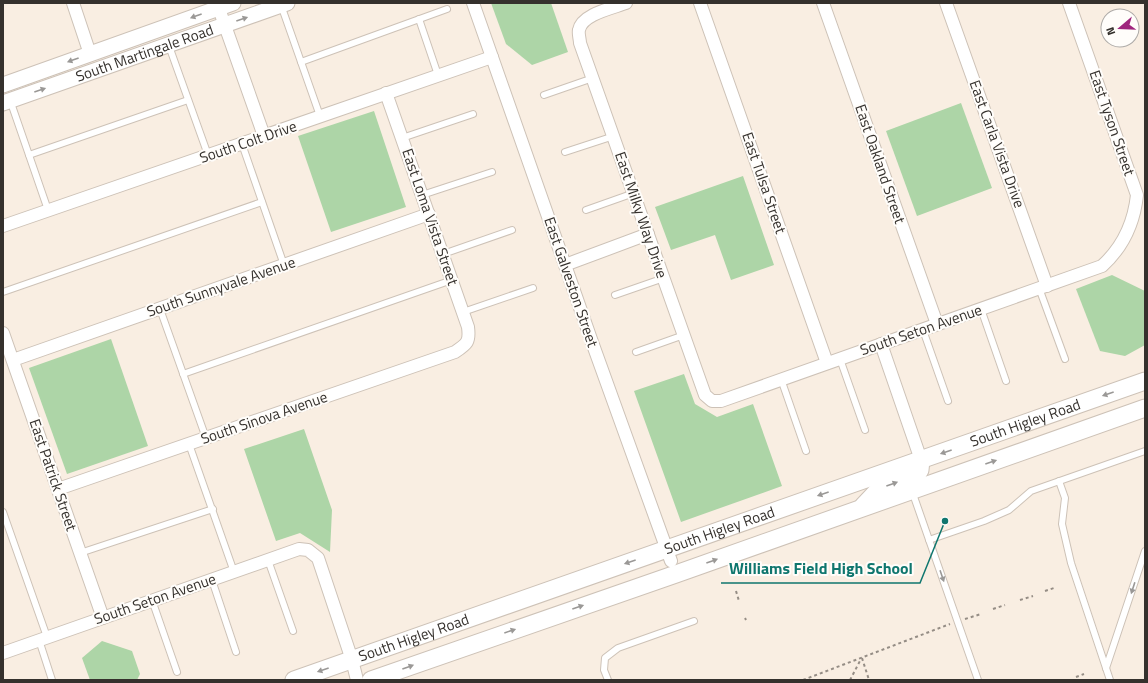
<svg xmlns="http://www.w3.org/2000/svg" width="1148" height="683" font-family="'Titillium Web',sans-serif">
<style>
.green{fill:#add5a7}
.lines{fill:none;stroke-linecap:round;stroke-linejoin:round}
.service-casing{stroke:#cdc2b7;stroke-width:8}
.minor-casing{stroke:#cdc2b7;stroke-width:14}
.tertiary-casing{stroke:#cdc2b7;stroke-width:17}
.secondary-casing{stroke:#cdc2b7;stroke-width:19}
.path{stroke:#958d85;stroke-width:2;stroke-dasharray:3 3;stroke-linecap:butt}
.service{stroke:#fff;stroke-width:6}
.minor{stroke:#fff;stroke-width:12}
.tertiary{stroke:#fff;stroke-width:15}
.secondary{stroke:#fff;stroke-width:17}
.oneway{fill:#9a9896}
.labels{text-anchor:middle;stroke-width:4;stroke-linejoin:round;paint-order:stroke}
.street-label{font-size:15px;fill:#35312d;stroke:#fffdfa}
.leader{fill:none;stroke:#0f766e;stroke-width:1.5}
.callout-dot{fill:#0f766e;stroke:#fffdfa;stroke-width:1.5}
.callout-label{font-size:16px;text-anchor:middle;font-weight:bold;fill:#0f766e;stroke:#fffdfa;stroke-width:4;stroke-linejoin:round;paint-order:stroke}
</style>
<rect width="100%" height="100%" fill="#f9eee2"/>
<g class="green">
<polygon points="491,3 551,3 568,52 532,65 506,44"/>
<polygon points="961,103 992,188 917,216 886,131"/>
<polygon points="374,111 406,207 331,232 298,136"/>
<polygon points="743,176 774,265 731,280 715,235 671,250 655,207"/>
<polygon points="1112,275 1145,291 1145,345 1125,356 1100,351 1076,289"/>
<polygon points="111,339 148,446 67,474 29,368"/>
<polygon points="684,374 695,404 717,417 753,404 782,486 681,522 634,391"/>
<polygon points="304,429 332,510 330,552 300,533 276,541 244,449"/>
<polygon points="102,641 132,651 140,674 137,680 90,680 82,658"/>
</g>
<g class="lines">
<defs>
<g id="service">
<polyline points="281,5 320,116"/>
<polyline points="419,19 438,75"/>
<polyline points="169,46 208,155"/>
<polyline points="301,62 447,9"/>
<polyline points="544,95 593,78"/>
<polyline points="10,100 48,210"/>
<polyline points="402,138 473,114"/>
<polyline points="242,144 284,265"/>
<polyline points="565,152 614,136"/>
<polyline points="29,155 188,100"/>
<polyline points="422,195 492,172"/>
<polyline points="586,210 634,193"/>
<polyline points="443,254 512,230"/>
<polyline points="1039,288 1065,359"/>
<polyline points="3,292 262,202"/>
<polyline points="615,295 664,278"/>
<polyline points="160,309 206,438"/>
<polyline points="981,309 1006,381"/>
<polyline points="463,312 533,288"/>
<polyline points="923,330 948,401"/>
<polyline points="636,352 684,335"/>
<polyline points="840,359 865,430"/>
<polyline points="183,374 452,280"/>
<polyline points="781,379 806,451"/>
<polyline points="189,444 234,572"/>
<polyline points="1059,481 1065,498 1062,524 1071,563 1110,680"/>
<polyline points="912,491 978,680"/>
<polyline points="3,512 47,637"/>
<polyline points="929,540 984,521 1009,510 1031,491 1145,451"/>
<polyline points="80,553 213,509"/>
<polyline points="268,560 293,631"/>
<polyline points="212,580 236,652"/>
<polyline points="152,600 177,672"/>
<polyline points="39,640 52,680"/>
<polyline points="1106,668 1145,551"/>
<polyline points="608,680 604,670 605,658 618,648 694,621"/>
</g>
<g id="minor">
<polyline points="73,3 90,54"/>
<polyline points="217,3 264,136"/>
<polyline points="473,3 592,342 671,561"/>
<path d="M626,3C613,8 582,14 579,30C578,34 580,39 580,43L705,395L712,401H721L1102,266C1123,247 1134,223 1137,195L1069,3"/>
<polyline points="700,3 827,363"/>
<polyline points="823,3 937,324"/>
<polyline points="946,3 1047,286"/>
<polyline points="3,226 492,57"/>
<polyline points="565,265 648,234"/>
<polyline points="3,333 103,618"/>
<polyline points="881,344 921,460"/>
<polyline points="13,360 429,214"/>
<path d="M58,489L455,352C467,344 470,342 468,327L386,93"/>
<polyline points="3,653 299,549 308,550 318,558 352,660 357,680"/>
</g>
<g id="tertiary">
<polyline points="3,85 233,3"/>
<path id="s1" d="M3,103L287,3"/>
</g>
<g id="secondary">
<polyline points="863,506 879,489 917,475 920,470 921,460"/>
<path id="s2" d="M294,680L1145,381"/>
<polyline points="371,680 676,574 1145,408"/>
</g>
</defs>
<use href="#service" class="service-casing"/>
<use href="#minor" class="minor-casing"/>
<use href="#tertiary" class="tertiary-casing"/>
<use href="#secondary" class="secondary-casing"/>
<g class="path">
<polyline points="736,591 739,601"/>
<polyline points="1045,591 1054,588"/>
<polyline points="1020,600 1033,596"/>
<polyline points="993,609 1005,605"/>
<polyline points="745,618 746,620"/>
<polyline points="965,619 981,614"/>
<polyline points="862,658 869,680"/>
<polyline points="1076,677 1084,674"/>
<polyline points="803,680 950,624"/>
<polyline points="850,680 861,659"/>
</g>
<use href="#service" class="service"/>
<use href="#minor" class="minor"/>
<use href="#tertiary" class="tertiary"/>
<use href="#secondary" class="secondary"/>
</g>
<defs><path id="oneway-solid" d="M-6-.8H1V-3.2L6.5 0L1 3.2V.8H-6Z"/></defs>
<g class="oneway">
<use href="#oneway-solid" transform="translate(196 16) rotate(160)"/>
<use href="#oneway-solid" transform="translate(242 19) rotate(-19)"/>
<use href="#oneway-solid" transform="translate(73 60) rotate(160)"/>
<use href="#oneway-solid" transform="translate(40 90) rotate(-19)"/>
<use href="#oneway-solid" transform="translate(1108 394) rotate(161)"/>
<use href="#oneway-solid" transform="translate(946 452) rotate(161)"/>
<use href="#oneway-solid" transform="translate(991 462) rotate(-19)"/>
<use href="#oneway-solid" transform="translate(892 484) rotate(-20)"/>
<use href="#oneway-solid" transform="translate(823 494) rotate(161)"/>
<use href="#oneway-solid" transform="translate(712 561) rotate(-20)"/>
<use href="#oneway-solid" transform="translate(630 562) rotate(161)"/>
<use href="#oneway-solid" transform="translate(942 576) rotate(71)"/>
<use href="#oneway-solid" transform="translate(1133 588) rotate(108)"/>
<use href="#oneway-solid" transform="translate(578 607) rotate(-19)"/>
<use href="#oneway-solid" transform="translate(510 631) rotate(-19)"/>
<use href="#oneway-solid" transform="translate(408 667) rotate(-20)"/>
<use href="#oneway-solid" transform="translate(323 670) rotate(161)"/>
</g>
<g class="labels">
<g class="street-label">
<text dy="5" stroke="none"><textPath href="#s1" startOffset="150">South Martingale Road</textPath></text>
<text transform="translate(1112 123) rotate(71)" y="5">East Tyson Street</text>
<text transform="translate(248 142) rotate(-19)" y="5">South Colt Drive</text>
<text transform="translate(997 144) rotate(70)" y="5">East Carla Vista Drive</text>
<text transform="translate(880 164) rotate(71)" y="5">East Oakland Street</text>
<text transform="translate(764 183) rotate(71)" y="5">East Tulsa Street</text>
<text transform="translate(641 215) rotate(71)" y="5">East Milky Way Drive</text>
<text transform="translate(430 217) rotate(71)" y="5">East Loma Vista Street</text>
<text transform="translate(571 282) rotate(71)" y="5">East Galveston Street</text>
<text transform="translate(221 287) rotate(-19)" y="5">South Sunnyvale Avenue</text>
<text transform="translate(921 330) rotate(-19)" y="5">South Seton Avenue</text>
<text transform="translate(264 418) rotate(-19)" y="5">South Sinova Avenue</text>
<text dy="5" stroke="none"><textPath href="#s2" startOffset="775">South Higley Road</textPath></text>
<text transform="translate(53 475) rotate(71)" y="5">East Patrick Street</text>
<text dy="5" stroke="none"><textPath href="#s2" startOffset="451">South Higley Road</textPath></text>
<text transform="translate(155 599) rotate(-19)" y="5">South Seton Avenue</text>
<text dy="5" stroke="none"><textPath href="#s2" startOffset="127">South Higley Road</textPath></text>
</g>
</g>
<path class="leader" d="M945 521L920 583H721"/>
<circle class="callout-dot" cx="945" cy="521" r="4"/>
<g class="callout-label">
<text x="821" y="574">Williams Field High School</text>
</g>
<rect width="1148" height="683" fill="none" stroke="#35312d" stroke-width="8"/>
<g transform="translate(1120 28) rotate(251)"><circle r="19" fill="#fffdfa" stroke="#aeaba8"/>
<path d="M0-3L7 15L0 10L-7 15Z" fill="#9f257d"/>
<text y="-6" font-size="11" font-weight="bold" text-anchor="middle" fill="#35312d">N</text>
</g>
</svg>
